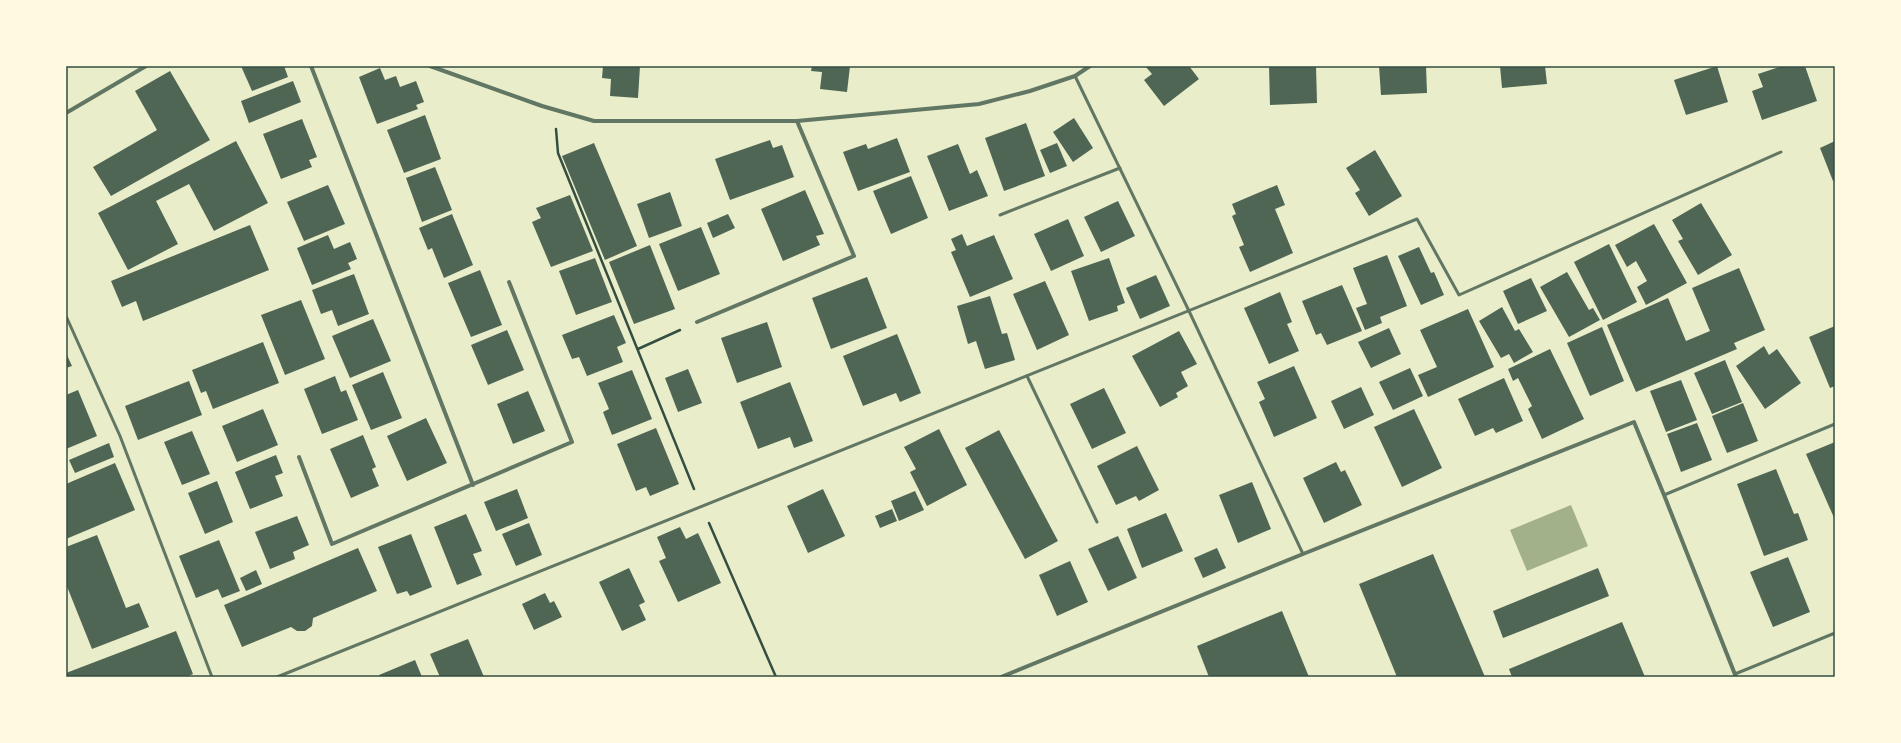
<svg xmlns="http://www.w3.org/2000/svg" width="1901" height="743" font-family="'Fira Sans',sans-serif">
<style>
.water{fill:#a3b18a}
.building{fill:#4f6655}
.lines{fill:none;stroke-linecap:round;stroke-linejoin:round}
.path{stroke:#344e41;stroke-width:2.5}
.service{stroke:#617663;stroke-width:3}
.minor{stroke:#617663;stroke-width:4}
.neatline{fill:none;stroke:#344e41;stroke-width:1.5}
</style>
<rect width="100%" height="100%" fill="#e9edc9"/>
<polygon class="water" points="1571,505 1588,546 1527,571 1510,530"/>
<g class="building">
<polygon points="241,66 284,66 288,77 252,91"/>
<polygon points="603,66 640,66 638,98 610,96 611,79 602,78"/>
<polygon points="812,66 850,66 847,92 820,89 822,72 811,71"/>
<polygon points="1145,66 1189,66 1199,79 1164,106 1144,80 1152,74"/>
<polygon points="1269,66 1316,66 1317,103 1270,105"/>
<polygon points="1379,66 1426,66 1427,93 1381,95"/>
<polygon points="1500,66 1545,66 1547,84 1502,88"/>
<polygon points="1717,66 1728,102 1686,115 1674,80"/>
<polygon points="1782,66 1805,66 1817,101 1762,120 1752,91 1763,87 1758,74"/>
<polygon points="380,68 385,80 396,76 400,87 416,81 424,102 416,105 418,109 377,124 359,77"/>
<polygon points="170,71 210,140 111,196 93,167 157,130 135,91"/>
<polygon points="293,81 301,102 249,123 241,101"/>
<polygon points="425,115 441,159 404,173 387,130"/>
<polygon points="1074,118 1093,148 1073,162 1053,132"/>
<polygon points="302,119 317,157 309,160 312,167 281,179 263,134"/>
<polygon points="1026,123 1045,176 1004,191 985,138"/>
<polygon points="897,138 910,172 858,191 843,152 866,144 868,149"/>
<polygon points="770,140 773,148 782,145 794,177 730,200 715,159"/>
<polygon points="236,141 268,203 214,231 189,184 156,201 178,244 128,270 98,213"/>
<polygon points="1835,141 1835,180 1833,181 1820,148"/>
<polygon points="594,143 637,246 605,260 562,156"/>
<polygon points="1057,143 1067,166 1050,173 1040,150"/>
<polygon points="958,144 970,174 977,170 988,196 949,211 927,156"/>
<polygon points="1375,150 1402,196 1369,216 1355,193 1360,190 1346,168"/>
<polygon points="435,167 452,210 422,222 406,178"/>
<polygon points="911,176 928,218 891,234 873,191"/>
<polygon points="328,185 345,224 304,241 287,202"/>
<polygon points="1277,185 1285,205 1275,209 1293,253 1250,272 1239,247 1244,245 1232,216 1236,214 1232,204"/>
<polygon points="805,190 824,234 816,236 820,245 783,261 761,209"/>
<polygon points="670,192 682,226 649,238 637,204"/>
<polygon points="570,195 593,251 551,267 532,222 541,218 536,208"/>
<polygon points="1118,201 1135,236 1101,252 1084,217"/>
<polygon points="1701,203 1732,255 1698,275 1678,241 1683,239 1672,220"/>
<polygon points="452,214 473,265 444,278 432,248 428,250 419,228"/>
<polygon points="728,214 735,228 713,238 707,223"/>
<polygon points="1068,219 1084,256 1051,271 1034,234"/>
<polygon points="1654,224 1687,283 1646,305 1637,287 1647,281 1636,261 1627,267 1615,245"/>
<polygon points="250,225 269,270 143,321 136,301 122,307 111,281"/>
<polygon points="701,227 720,274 678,291 659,244"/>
<polygon points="962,234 967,246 994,235 1013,279 970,297 951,252 956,250 951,239"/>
<polygon points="328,235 334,249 350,242 357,259 348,263 351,269 312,285 297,248"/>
<polygon points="1609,244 1637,302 1603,320 1574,262"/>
<polygon points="650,245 675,309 634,324 609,262"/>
<polygon points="1419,247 1431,273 1434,272 1444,295 1421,305 1398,256"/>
<polygon points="1387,255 1407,306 1380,317 1382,323 1365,330 1356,308 1367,304 1353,268"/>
<polygon points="595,258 612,302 576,315 559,271"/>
<polygon points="1109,258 1125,303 1117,306 1118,311 1089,321 1071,271"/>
<polygon points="1739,268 1765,330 1734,343 1737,349 1636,392 1607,325 1668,298 1686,341 1710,331 1692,288"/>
<polygon points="480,270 502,325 471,337 448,283"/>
<polygon points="1567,272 1589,310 1593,308 1600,320 1569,337 1540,287"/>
<polygon points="354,274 369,314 338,326 332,310 321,314 312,290"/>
<polygon points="1156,275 1170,306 1140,319 1126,288"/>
<polygon points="867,277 887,328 831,349 812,298"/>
<polygon points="1531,278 1547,311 1518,324 1503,291"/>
<polygon points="1045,281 1069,335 1037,350 1013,294"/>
<polygon points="1342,285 1362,331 1327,345 1321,333 1316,335 1302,301"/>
<polygon points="1280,292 1292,322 1287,324 1299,351 1269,364 1244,308"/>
<polygon points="990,296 1002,334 1007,333 1015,360 985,369 976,341 968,344 957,306"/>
<polygon points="301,300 325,359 285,375 261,315"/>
<polygon points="1502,307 1515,331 1519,329 1533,352 1514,363 1509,354 1501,358 1479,321"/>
<polygon points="1468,309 1494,367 1428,397 1418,375 1437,367 1420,330"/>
<polygon points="614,315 626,343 617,347 623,362 587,376 579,357 572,359 562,335"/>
<polygon points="373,319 391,361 350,378 332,336"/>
<polygon points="767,322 782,367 737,383 721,338"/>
<polygon points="1835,326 1835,386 1830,388 1809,337"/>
<polygon points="1602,327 1624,381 1590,396 1567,343"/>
<polygon points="1389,328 1401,354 1371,368 1358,342"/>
<polygon points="507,330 524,370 488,385 471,345"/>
<polygon points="1179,331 1197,364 1181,372 1188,386 1176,393 1178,397 1160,407 1132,356"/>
<polygon points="897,334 921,393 900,402 896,393 863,406 843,356"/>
<polygon points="263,342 279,383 213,409 206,391 201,393 192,370"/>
<polygon points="1764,346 1769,355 1777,349 1801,383 1765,409 1736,366"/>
<polygon points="1550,349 1584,419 1542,439 1528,409 1532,406 1518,378 1513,381 1508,369"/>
<polygon points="66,353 72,366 66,368"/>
<polygon points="1725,360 1742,402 1712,414 1694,373"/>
<polygon points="1294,366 1317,418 1274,437 1259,402 1265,399 1257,382"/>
<polygon points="1410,368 1423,396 1393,410 1379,382"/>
<polygon points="688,369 702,403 678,412 665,378"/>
<polygon points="632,370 652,419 612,435 603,412 609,409 598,383"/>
<polygon points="383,372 402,418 371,430 352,385"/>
<polygon points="335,376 341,392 346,390 358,420 322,434 304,389"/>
<polygon points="1504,378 1523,421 1496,433 1493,428 1475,436 1458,399"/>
<polygon points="1681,380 1697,420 1666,432 1650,391"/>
<polygon points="189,381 202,415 138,440 125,406"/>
<polygon points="790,382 813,441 794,448 790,437 758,449 740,402"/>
<polygon points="1361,387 1374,415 1344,429 1331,401"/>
<polygon points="1104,388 1126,433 1092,449 1070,404"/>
<polygon points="78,390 97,436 66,449 66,395"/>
<polygon points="528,391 545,431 513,444 497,404"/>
<polygon points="1743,403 1758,441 1727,453 1712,416"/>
<polygon points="263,409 278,445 237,462 222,426"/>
<polygon points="1414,409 1442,468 1402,487 1374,427"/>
<polygon points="426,418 447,463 407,481 387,436"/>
<polygon points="1697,423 1712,460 1681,472 1667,434"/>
<polygon points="656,428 679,484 650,496 646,487 636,491 617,444"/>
<polygon points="939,429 967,485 927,506 910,472 916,469 904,447"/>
<polygon points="999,430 1058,541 1025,559 965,448"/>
<polygon points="192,431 210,474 182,485 164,442"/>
<polygon points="363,435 376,467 372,469 379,486 351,498 330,449"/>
<polygon points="1835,442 1835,520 1806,454"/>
<polygon points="109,443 114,457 75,473 69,460"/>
<polygon points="1137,446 1159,490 1139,501 1136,496 1116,505 1097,466"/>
<polygon points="276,455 283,473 275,476 283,496 250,509 235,472"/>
<polygon points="1336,462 1341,472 1345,470 1362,505 1324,523 1303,478"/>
<polygon points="115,463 135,510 66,539 66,484"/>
<polygon points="1776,469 1794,514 1798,513 1808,540 1764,556 1737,484"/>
<polygon points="217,481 233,522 205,534 188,493"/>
<polygon points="1252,482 1271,529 1238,543 1219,495"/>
<polygon points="517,489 528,518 496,531 484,502"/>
<polygon points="823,489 845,536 808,553 787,506"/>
<polygon points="915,491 924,510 899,521 891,501"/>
<polygon points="892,509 897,521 880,528 875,516"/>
<polygon points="1166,513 1183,551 1142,568 1127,529"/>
<polygon points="466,514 482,551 473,554 482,575 457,585 434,527"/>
<polygon points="297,516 309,545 293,552 295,559 270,569 255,532"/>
<polygon points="529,523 542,555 516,566 502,534"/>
<polygon points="680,527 686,539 698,533 721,583 678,602 659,561 666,558 657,537"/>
<polygon points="411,534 432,587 410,596 407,591 397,594 378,547"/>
<polygon points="97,535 126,608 139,603 149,627 92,649 66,584 66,547"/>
<polygon points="1118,536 1137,578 1108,591 1088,549"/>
<polygon points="219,540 240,591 222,598 218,589 196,598 179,556"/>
<polygon points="358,548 377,591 313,618 312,626 305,631 297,631 291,627 242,647 224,605"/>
<polygon points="1217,548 1226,568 1203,578 1194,558"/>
<polygon points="1433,554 1485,677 1397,677 1359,584"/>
<polygon points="1788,557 1810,612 1773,627 1750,572"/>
<polygon points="1070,561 1088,602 1057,616 1039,575"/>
<polygon points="629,568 645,602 639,605 646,620 622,631 599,582"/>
<polygon points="1598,568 1609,596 1503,638 1493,611"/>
<polygon points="256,570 262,584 246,591 240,578"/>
<polygon points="545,593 550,603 554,601 562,617 534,630 522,604"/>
<polygon points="1282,611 1309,677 1209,677 1197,646"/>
<polygon points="1622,622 1645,677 1512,677 1509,669"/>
<polygon points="176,631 193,674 186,677 66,677 66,673"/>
<polygon points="468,639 484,677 440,677 430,654"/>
<polygon points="415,660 422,677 380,677 379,675"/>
</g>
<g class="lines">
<g class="path">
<polyline points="556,129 558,153 694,489"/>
<polyline points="638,349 680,330"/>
<polyline points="709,523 776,677"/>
</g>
<g class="service">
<polyline points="1075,76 1189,311 1303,554"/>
<polyline points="1000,215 1120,168"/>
<polyline points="66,316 120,436 212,677"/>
<polyline points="1027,376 1097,522"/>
<polyline points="1664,495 1835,424"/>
<polyline points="1735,674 1835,633"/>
<polyline points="277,677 1417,219 1459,295 1781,152"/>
</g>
<g class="minor">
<polyline points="311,66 473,485"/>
<polyline points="430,66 542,106 594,121 797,121 979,104 1030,91 1075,76 1090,66"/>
<polyline points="66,113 146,66"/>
<polyline points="697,322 854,256 797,121"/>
<polyline points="299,457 332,544 572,442 509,282"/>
<polyline points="1001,677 1303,554 1634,422 1664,495 1736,677"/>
</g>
</g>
<rect width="1901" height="743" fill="none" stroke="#fefae0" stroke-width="134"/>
<rect x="67" y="67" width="1767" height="609" class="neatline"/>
</svg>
